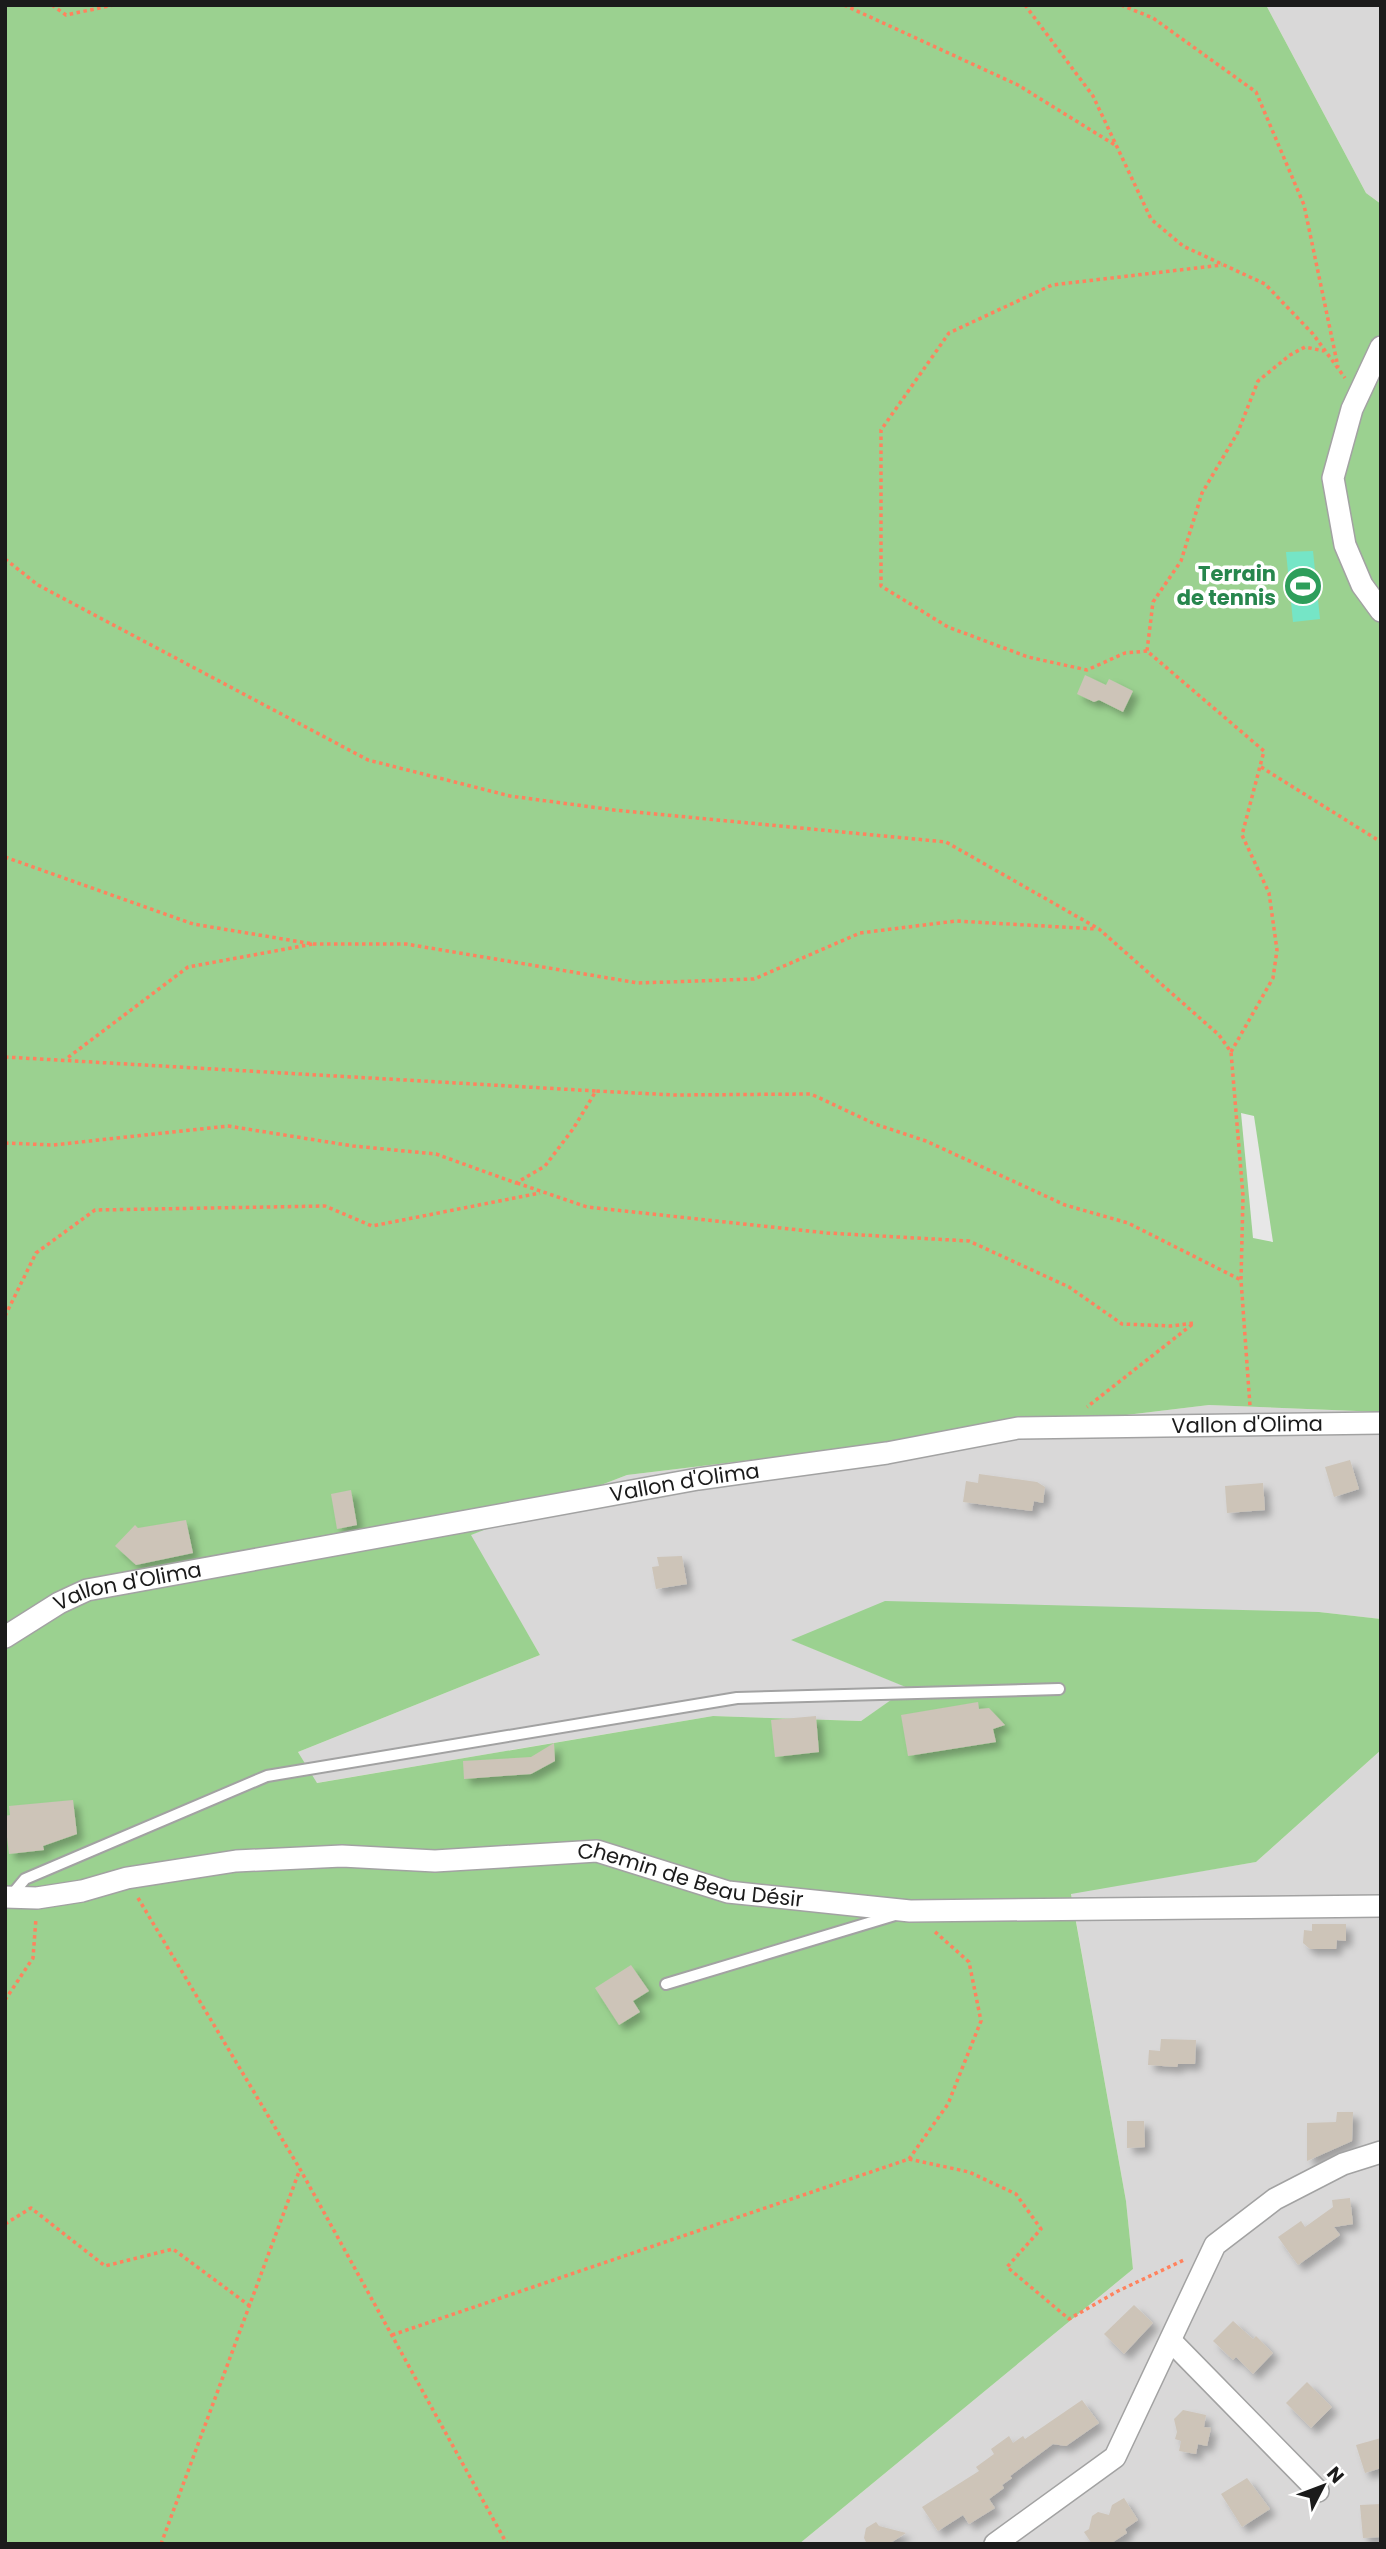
<svg xmlns="http://www.w3.org/2000/svg" width="1386" height="2549" font-family="Poppins,sans-serif">
<style>
.residential{fill:#d9d8d8}
.forest{fill:#9bd190}
.pitch{fill:#75e5c6}
.parking{fill:#e7e7e7}
.building{fill:#cdc4b8;filter:url(#shadow)}
.lines{fill:none;stroke-linecap:round;stroke-linejoin:round}
.service-casing{stroke:#a2a2a2;stroke-width:14}
.minor-casing{stroke:#a2a2a2;stroke-width:24}
.path{stroke:#ff825e;stroke-width:3.5;stroke-dasharray:3.5 3.5;stroke-linecap:butt}
.service{stroke:#fff;stroke-width:10}
.minor{stroke:#fff;stroke-width:21}
.labels{text-anchor:middle;stroke-width:7;stroke-linejoin:round;paint-order:stroke}
.leisure-label{font-size:21px;font-weight:bold;fill:#27864d;stroke:#fff;text-anchor:end}
.street-label{font-size:21px;fill:#1b1b1b;stroke:#fff}
</style>
<defs>
<filter id="shadow"><feDropShadow dx="6" dy="6" stdDeviation="3.5" flood-color="#0004"/></filter>
</defs>
<rect width="100%" height="100%" fill="#eeeadf"/>
<g class="residential">
<polygon points="1266,5 1381,5 1381,204 1366,193"/>
<polygon points="1209,1405 1381,1412 1381,1619 1319,1612 792,1640 909,1688 861,1721 713,1716 316,1783 298,1752 540,1655 470,1535 627,1475"/>
<polygon points="1381,1750 1381,2544 799,2544 1133,2269 1126,2201 1071,1893 1256,1862"/>
</g>
<polygon class="forest" points="5,5 1266,5 1366,193 1381,204 1381,1412 1209,1405 627,1475 471,1535 540,1655 298,1752 317,1783 713,1716 861,1721 908,1688 791,1640 885,1601 1319,1612 1381,1619 1381,1750 1256,1862 1071,1894 1126,2201 1133,2269 799,2544 5,2544"/>
<polygon class="pitch" points="1313,551 1320,619 1293,622 1286,552"/>
<polygon class="parking" points="1241,1113 1254,1116 1273,1242 1253,1238"/>
<g class="building">
<polygon points="1085,675 1106,685 1109,679 1133,691 1123,712 1099,700 1094,702 1077,694"/>
<polygon points="1350,1460 1359,1489 1334,1497 1325,1467"/>
<polygon points="979,1474 1037,1482 1045,1487 1043,1503 1034,1501 1032,1511 963,1502 966,1481 978,1483"/>
<polygon points="1263,1483 1265,1510 1227,1513 1225,1486"/>
<polygon points="351,1490 357,1525 337,1529 331,1494"/>
<polygon points="186,1520 193,1553 136,1565 115,1546 135,1525 138,1528"/>
<polygon points="682,1556 687,1584 656,1589 652,1567 659,1566 657,1557"/>
<polygon points="978,1702 979,1709 989,1708 1005,1725 993,1729 996,1742 908,1756 901,1715"/>
<polygon points="816,1716 819,1752 775,1757 771,1720"/>
<polygon points="554,1743 555,1761 531,1774 464,1779 463,1761 531,1757"/>
<polygon points="73,1800 77,1834 43,1846 44,1850 9,1854 5,1820 5,1816 10,1815 9,1806"/>
<polygon points="1312,1924 1346,1924 1346,1941 1337,1940 1336,1949 1310,1949 1303,1943 1304,1930 1312,1931"/>
<polygon points="631,1965 649,1991 633,2001 640,2012 619,2025 595,1988"/>
<polygon points="1161,2039 1196,2040 1195,2064 1178,2064 1177,2067 1148,2065 1149,2050 1160,2051"/>
<polygon points="1337,2112 1353,2112 1352,2141 1307,2161 1307,2123 1336,2122"/>
<polygon points="1127,2121 1144,2121 1145,2147 1127,2148"/>
<polygon points="1350,2198 1353,2224 1334,2227 1340,2235 1298,2265 1278,2237 1301,2221 1305,2227 1333,2207 1332,2200"/>
<polygon points="1134,2305 1153,2323 1124,2354 1104,2334"/>
<polygon points="1233,2321 1253,2339 1256,2336 1273,2353 1253,2374 1236,2357 1233,2360 1213,2341"/>
<polygon points="1307,2382 1332,2407 1311,2428 1286,2403"/>
<polygon points="1082,2400 1099,2423 1066,2446 1053,2444 1010,2476 1012,2478 1002,2485 1004,2488 989,2499 995,2508 969,2524 963,2515 938,2531 922,2507 979,2471 976,2467 994,2454 991,2449 1009,2436 1013,2443 1023,2436 1025,2439"/>
<polygon points="1183,2410 1206,2415 1204,2427 1211,2428 1207,2446 1198,2444 1196,2454 1179,2451 1181,2441 1175,2439 1177,2432 1174,2419"/>
<polygon points="1381,2438 1381,2468 1365,2473 1356,2445"/>
<polygon points="1247,2478 1270,2509 1242,2527 1221,2494"/>
<polygon points="1124,2498 1138,2520 1125,2529 1127,2533 1110,2544 1092,2544 1084,2532 1089,2529 1092,2516 1098,2512 1109,2515 1112,2505"/>
<polygon points="1381,2504 1381,2537 1363,2538 1360,2505"/>
<polygon points="876,2522 879,2526 906,2533 889,2544 867,2544 864,2538 866,2528"/>
</g>
<g class="lines">
<defs>
<g id="service">
<polyline points="10,1897 25,1879 267,1776 737,1698 1059,1689"/>
<polyline points="666,1984 895,1915"/>
</g>
<g id="minor">
<polyline points="1381,347 1352,409 1333,478 1345,545 1362,585 1381,611"/>
<path id="s1" d="M5,1637L59,1603L87,1590L698,1479L887,1453L1018,1428L1381,1423"/>
<path id="s2" d="M5,1897L37,1898L82,1891L127,1878L236,1861L342,1856L435,1861L597,1851L728,1892L910,1911L1381,1906"/>
<polyline points="1171,2341 1318,2491"/>
<polyline points="995,2544 1115,2457 1215,2245 1275,2199 1343,2164 1381,2152"/>
</g>
</defs>
<use href="#service" class="service-casing"/>
<use href="#minor" class="minor-casing"/>
<g class="path">
<polyline points="52,5 66,15 114,5"/>
<polyline points="844,5 1018,85 1115,145"/>
<polyline points="1025,5 1093,96 1151,219 1183,246 1265,284 1313,334 1345,378"/>
<polyline points="1121,5 1153,18 1256,92 1304,205 1338,367"/>
<polyline points="5,559 38,585 368,760 510,796 614,810 946,842 1099,929 1219,1035 1231,1052 1243,1196 1241,1280 1250,1406"/>
<polyline points="1147,651 1125,653 1087,670 1028,657 948,627 881,586 881,430 949,333 1052,285 1222,265"/>
<polyline points="1261,767 1381,842"/>
<polyline points="5,857 193,924 313,944 188,967 66,1059"/>
<polyline points="313,944 406,944 638,983 754,979 860,933 956,921 1096,929"/>
<polyline points="1231,1052 1273,978 1277,950 1269,893 1242,835 1264,751 1147,651 1153,602 1181,561 1202,493 1238,432 1258,381 1290,355 1305,347 1324,351"/>
<polyline points="5,1057 596,1091"/>
<polyline points="5,1143 53,1145 228,1126 353,1146 436,1154 516,1183 545,1166 573,1129 596,1091 675,1095 811,1094 875,1124 926,1141 1065,1205 1128,1223 1241,1280"/>
<polyline points="517,1183 587,1207 827,1233 969,1241 1069,1287 1122,1324 1171,1326 1194,1323 1087,1407"/>
<polyline points="5,1316 36,1253 95,1210 325,1206 372,1226 540,1193"/>
<polyline points="138,1898 300,2169 507,2544"/>
<polyline points="5,2000 33,1958 36,1918"/>
<polyline points="909,2159 969,2172 1016,2194 1041,2229 1007,2267 1069,2319 1118,2291 1184,2260"/>
<polyline points="5,2224 31,2208 105,2266 173,2249 250,2306"/>
<polyline points="392,2335 909,2159 948,2104 981,2021 969,1962 933,1930"/>
<polyline points="161,2544 300,2169"/>
</g>
<use href="#service" class="service"/>
<use href="#minor" class="minor"/>
</g>
<defs>
<symbol id="stadium-disc" viewBox="-11 -11 22 22"><circle r="9.5" fill="#2e9e5b" stroke="#fff"/><path d="M0-5a6.5 5 0 1 0 0 10a6.5 5 0 1 0 0-10ZM-3.5-1.8h7v3.6h-7Z" fill="#fff"/></symbol>
</defs>
<g fill-rule="evenodd">
<use href="#stadium-disc" x="1281" y="564" width="44" height="44"/>
</g>
<g class="labels">
<g class="leisure-label">
<text x="1276" y="581">Terrain<tspan x="1276" dy="24">de tennis</tspan></text>
</g>
<g class="street-label">
<text dy="7" stroke="none"><textPath href="#s1" startOffset="1269">Vallon d'Olima</textPath></text>
<text dy="7" stroke="none"><textPath href="#s1" startOffset="702">Vallon d'Olima</textPath></text>
<text dy="7" stroke="none"><textPath href="#s1" startOffset="135">Vallon d'Olima</textPath></text>
<text dy="7" stroke="none"><textPath href="#s2" startOffset="693">Chemin de Beau Désir</textPath></text>
</g>
</g>
<rect width="1386" height="2549" fill="none" stroke="#1b1b1b" stroke-width="14"/>
<g transform="translate(1323 2486) rotate(48)" stroke="#ffffff" stroke-width="5" paint-order="stroke">
<path d="M0-5L12 26L0 18L-12 26Z" fill="#1b1b1b"/>
<text y="-10" font-size="19" font-weight="bold" text-anchor="middle" fill="#1b1b1b">N</text>
</g>
</svg>
